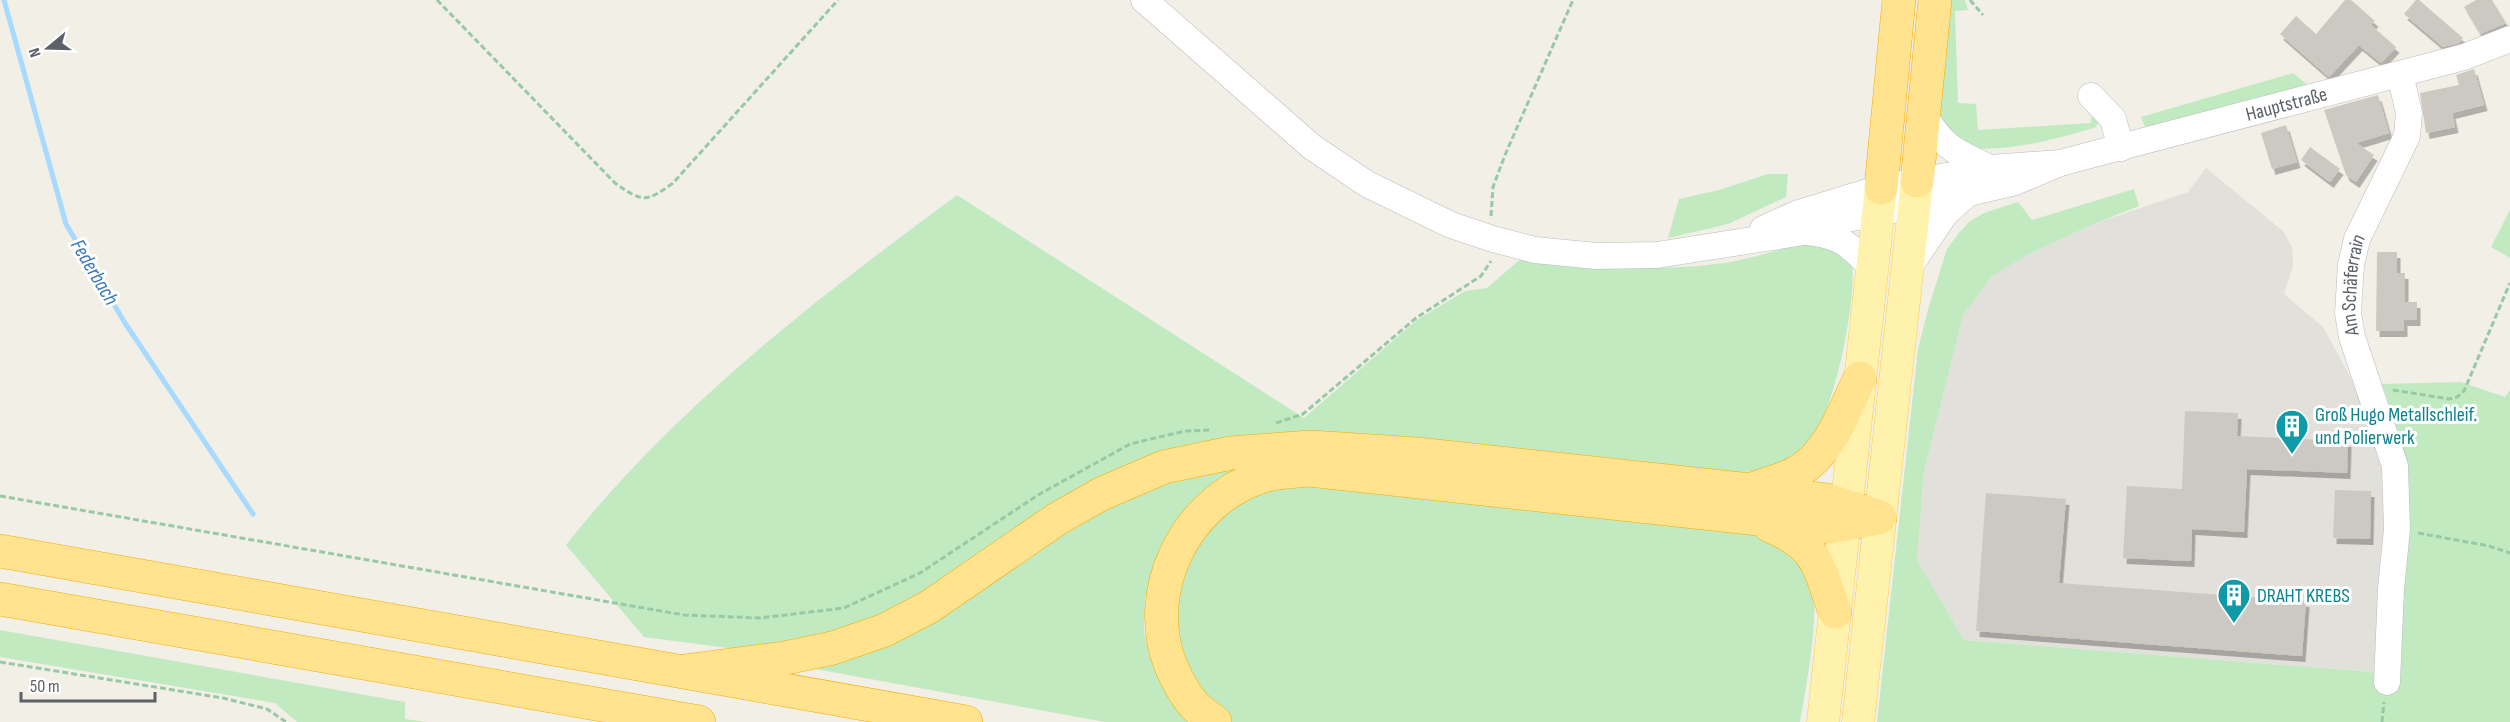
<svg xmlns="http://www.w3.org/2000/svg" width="2510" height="722" font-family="'Sofia Sans Condensed',sans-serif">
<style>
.industrial{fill:#e2e0da}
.green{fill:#c1eac1}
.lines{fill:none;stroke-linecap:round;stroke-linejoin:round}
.stream{stroke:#a8d9ff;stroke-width:5}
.building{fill:#ccc9c3;filter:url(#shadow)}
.minor-casing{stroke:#b8bcc1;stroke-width:27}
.major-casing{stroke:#fccd54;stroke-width:33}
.highway-casing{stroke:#f7aa00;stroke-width:34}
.path{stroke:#98c9a6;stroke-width:3;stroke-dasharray:6 3;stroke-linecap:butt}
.minor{stroke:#fff;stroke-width:26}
.major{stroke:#fff2ad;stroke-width:32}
.highway{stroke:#ffe38f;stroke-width:33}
.labels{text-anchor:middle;stroke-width:6;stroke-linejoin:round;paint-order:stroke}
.street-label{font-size:20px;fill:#5d6268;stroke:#fff}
.culture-label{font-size:20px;fill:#0d838f;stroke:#fff;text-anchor:start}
.water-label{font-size:21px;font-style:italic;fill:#3b78ba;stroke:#fff}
</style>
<defs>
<filter id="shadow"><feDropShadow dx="3.5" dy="6" stdDeviation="0" flood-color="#0004"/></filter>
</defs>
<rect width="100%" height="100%" fill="#f1efe6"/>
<polygon class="industrial" points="2206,168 2284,232 2292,248 2293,266 2284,294 2323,327 2357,389 2379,382 2399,432 2406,463 2398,674 1964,640 1917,560 1924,471 1963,315 1991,276 2029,254 2096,223 2188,192"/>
<g class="green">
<path d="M1945,0H1965L1968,10L1955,11L1958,103L1976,104L1978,130L2091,123L2092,112L2100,118L2096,127C2058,139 2002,154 1962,147L1940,119Z"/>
<polygon points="2293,73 2310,87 2147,131 2141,117"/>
<polygon points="1768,174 1788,174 1786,197 1728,224 1668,238 1679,199 1719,190"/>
<polygon points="2134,189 2139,206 2096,223 2029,254 1992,276 1963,315 1924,471 1917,560 1964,640 2398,674 2406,463 2399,432 2382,384 2461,382 2505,397 2510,390 2510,722 1877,722 1918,349 1929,306 1947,249 1958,234 1969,222 1984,213 2018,202 2032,220"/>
<path d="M957,195L1304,418L1417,320L1465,291L1487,288L1523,257C1592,266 1654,273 1724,263C1759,258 1792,243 1827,242L1852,264C1857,301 1833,423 1805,449C1785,467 1763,471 1737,473L1231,443L914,605L792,648H728L644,637L566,545C676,406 815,300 957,195Z"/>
<polygon points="2510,210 2510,258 2491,247"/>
<polygon points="1248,465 1173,527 1156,559 1145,598 1144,632 1150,657 1164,687 1192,722 1105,722 799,666 1161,479"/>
<path d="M1279,482L1718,525L1788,544C1795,554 1807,567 1811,578C1821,612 1806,686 1800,722H1226L1199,698L1169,629L1176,574L1221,505Z"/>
<polygon points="0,630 405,702 405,719 426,722 297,722 275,703 0,657"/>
</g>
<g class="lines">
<polyline class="stream" points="4,0 66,224 125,323 253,514"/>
</g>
<g class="building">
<polygon points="2345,0 2351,0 2375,21 2371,25 2396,47 2381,63 2359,45 2329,77 2280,34 2296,16 2316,34"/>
<polygon points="2416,0 2419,0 2463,38 2459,43 2443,47 2404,14"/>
<polygon points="2476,0 2492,0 2506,23 2480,34 2464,7"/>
<polygon points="2474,69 2484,105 2452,113 2455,127 2426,133 2420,93 2459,85 2456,75"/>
<polygon points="2378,95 2389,133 2356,143 2374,155 2356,182 2346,175 2324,110"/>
<polygon points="2286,125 2297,162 2272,169 2261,133"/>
<polygon points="2310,147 2340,169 2330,182 2301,160"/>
<polygon points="2377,252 2397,252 2397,273 2405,273 2405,302 2417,302 2417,320 2404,320 2404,331 2376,331"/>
<polygon points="2185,411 2238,413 2237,436 2348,441 2347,473 2247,469 2244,532 2192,529 2191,561 2123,558 2127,486 2182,489"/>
<polygon points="2335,490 2371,491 2370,539 2333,538"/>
<polygon points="1986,493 2066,499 2059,583 2306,601 2302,656 1976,631"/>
</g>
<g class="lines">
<defs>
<g id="minor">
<polyline points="1144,0 1312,147 1367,184 1451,225 1493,239 1535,250 1596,256 1657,255 1804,232 1847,219 1914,206 2015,182 2060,163"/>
<polyline points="2091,96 2113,119 2121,148"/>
<path d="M1923,114C1945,149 1954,151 1990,168"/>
<path id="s1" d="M1763,229L1796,214L1881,188L1990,168L2060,163L2464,57L2510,39"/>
<path d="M1807,232C1840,235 1850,245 1872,268"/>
<polyline points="1908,269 1945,214 1966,195"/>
<path id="s2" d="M2387,682L2391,589L2397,529L2395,466L2352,337L2348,313L2351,265L2357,239L2407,136L2409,113L2400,74"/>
</g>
<g id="major">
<polyline points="1823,722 1881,188"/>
<polyline points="1858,722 1917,181"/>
</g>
<g id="highway">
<polyline points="1917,181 1935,0"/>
<polyline points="1881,188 1899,0"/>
<path d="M1755,488C1769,483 1787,479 1799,471C1831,452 1844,410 1860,378"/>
<path d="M1770,526C1819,546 1818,566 1835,612"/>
<polyline points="0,551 966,722"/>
<polyline points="0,599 699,722"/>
<polyline points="684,671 785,658 833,648 885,630 929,607 1057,519 1101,494 1164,467 1231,453 1310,447 1417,454 1750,490 1827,500 1880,517"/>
<path d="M1215,722C1209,717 1203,713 1197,708C1186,697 1177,680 1171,666C1141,592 1185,502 1260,477C1276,472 1293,471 1310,470L1830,527L1877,518"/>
</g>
</defs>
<use href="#minor" class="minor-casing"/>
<use href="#major" class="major-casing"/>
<use href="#highway" class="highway-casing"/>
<g class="path">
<path d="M437,0L615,183C642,202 646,203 673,183L838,0"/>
<polyline points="1970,0 1983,15"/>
<polyline points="1491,216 1493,187 1505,155 1573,0"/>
<polyline points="2393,390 2449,399 2457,397 2464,391 2510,283"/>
<polyline points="1276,423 1303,414 1416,318 1481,276 1491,261"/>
<polyline points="0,496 684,615 760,618 844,608 920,573 1038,495 1130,444 1185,431 1210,430"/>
<polyline points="2418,533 2489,546 2510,553"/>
<polyline points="0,662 223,698 267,709 286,722"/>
<polyline points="2382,722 2384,702"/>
</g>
<use href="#minor" class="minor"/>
<use href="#major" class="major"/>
<use href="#highway" class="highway"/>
</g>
<defs>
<symbol id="building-pin" viewBox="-11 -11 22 30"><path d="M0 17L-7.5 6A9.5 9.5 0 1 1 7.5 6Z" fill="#0f9aa8" stroke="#fff"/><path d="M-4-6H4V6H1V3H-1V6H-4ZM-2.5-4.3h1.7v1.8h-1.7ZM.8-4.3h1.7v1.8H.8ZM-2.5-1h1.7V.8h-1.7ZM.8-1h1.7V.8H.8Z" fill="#fff"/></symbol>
</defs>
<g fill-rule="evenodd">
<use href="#building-pin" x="2273" y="407" width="38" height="52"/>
<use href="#building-pin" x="2215" y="576" width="38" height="52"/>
</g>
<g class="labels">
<g class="street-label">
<text dy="7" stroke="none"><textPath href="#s1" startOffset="540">Hauptstraße</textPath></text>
<text dy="7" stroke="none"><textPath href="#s2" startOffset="405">Am Schäferrain</textPath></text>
</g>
<g class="culture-label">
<text x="2315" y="421">Groß Hugo Metallschleif.<tspan x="2315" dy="23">und Polierwerk</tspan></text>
<text x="2257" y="602">DRAHT KREBS</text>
</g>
<g class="water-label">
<text transform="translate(95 272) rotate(59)" y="7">Federbach</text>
</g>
</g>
<g transform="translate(48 48) rotate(251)" stroke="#ffffff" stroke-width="4.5" paint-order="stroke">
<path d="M0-4.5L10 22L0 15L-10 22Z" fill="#5d6268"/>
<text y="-9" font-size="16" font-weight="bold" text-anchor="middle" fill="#5d6268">N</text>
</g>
<path d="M21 692v9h134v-9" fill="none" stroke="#5d6268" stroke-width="3"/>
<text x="30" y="692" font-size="18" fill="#5d6268" stroke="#ffffff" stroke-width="4.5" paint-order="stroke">50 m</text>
</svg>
